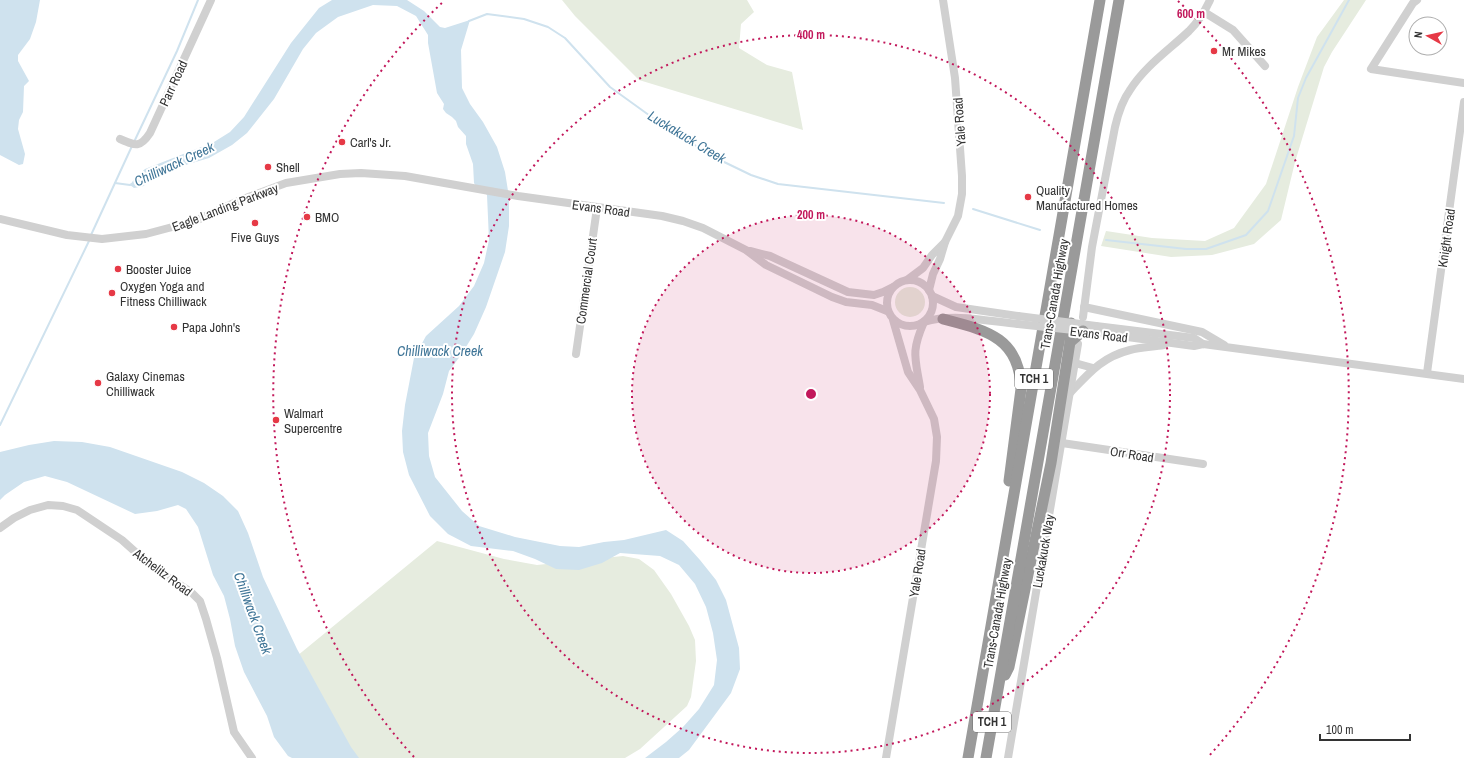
<svg xmlns="http://www.w3.org/2000/svg" width="1464" height="758" font-family="'Archivo Narrow',sans-serif">
<style>
.green{fill:#e6ecdf}
.water{fill:#cfe2ee}
.lines{fill:none;stroke-linecap:round;stroke-linejoin:round}
.stream{stroke:#cfe2ee;stroke-width:2}
.minor{stroke:#d0d0d0;stroke-width:8}
.highway{stroke:#9a9a9a;stroke-width:11}
.minor-bridge{stroke:#d0d0d0;stroke-width:8}
.highway-bridge{stroke:#9a9a9a;stroke-width:11}
.ring{fill:none;stroke:#c2185b;stroke-width:2;stroke-dasharray:2 4}
.poi-dot{fill:#e63946;stroke:#fff;stroke-width:1.5}
.labels{text-anchor:middle;stroke-width:4;stroke-linejoin:round;paint-order:stroke}
.shield{fill:#fff;stroke:#707070;stroke-width:1}
.shield-label{font-size:12px;font-weight:bold;fill:#333}
.poi-label{font-size:13px;fill:#333;stroke:#fff;text-anchor:start}
.street-label{font-size:13px;fill:#333;stroke:#fff}
.water-label{font-size:14px;font-style:italic;fill:#3f7597;stroke:#fff}
.centre{fill:#c2185b;stroke:#fff;stroke-width:2}
.ring-label{font-size:12px;text-anchor:middle;font-weight:bold;fill:#c2185b;stroke:#fff;stroke-width:4;stroke-linejoin:round;paint-order:stroke}
</style>
<rect width="100%" height="100%" fill="#fff"/>
<g class="green">
<polygon points="562,0 747,0 754,12 741,24 739,48 767,65 792,72 803,130 639,80 575,16"/>
<polygon points="1344,0 1366,0 1332,52 1324,67 1295,162 1281,220 1254,244 1212,255 1171,257 1101,246 1106,231 1152,238 1205,241 1234,228 1266,184 1298,87 1317,37"/>
<circle cx="910" cy="302" r="15"/>
<polygon points="437,541 504,559 537,565 623,556 639,559 654,570 671,594 689,626 695,640 696,661 691,697 687,706 640,749 625,758 349,758 297,656"/>
</g>
<g class="water">
<polygon points="0,0 40,0 36,22 30,39 18,55 18,61 29,81 24,86 23,112 19,120 18,129 25,154 23,164 19,165 0,155"/>
<polygon points="332,0 407,0 424,11 440,27 445,28 470,20 461,50 462,88 470,104 483,122 497,147 505,172 509,197 509,226 505,252 486,307 474,334 461,355 449,371 443,394 428,433 429,456 435,477 462,511 479,526 515,537 560,546 579,547 604,542 624,540 666,530 683,541 700,560 716,580 726,600 739,648 740,669 731,693 689,750 679,758 645,758 666,742 683,727 699,709 714,685 717,660 713,633 706,607 695,584 679,565 660,556 620,553 602,563 579,570 556,569 535,559 513,551 471,546 448,534 430,516 409,475 403,452 402,431 405,405 414,358 426,336 459,306 474,286 484,263 489,240 487,195 483,190 477,188 474,183 473,164 466,144 466,136 458,127 456,121 452,117 446,113 443,109 444,104 437,93 428,43 428,35 416,16 397,6 373,5 338,17 316,33 303,49 274,99 247,133 232,145 209,158 162,172 145,184 144,186 134,188 130,185 135,178 145,169 214,142 230,132 244,117 291,43 319,8"/>
<polygon points="54,441 82,442 110,447 182,472 204,483 223,496 238,511 248,533 263,577 297,649 351,747 359,758 292,758 288,756 274,737 267,716 244,672 235,646 230,619 224,596 213,575 198,527 186,509 178,505 157,511 135,514 67,482 45,476 24,482 5,495 0,500 0,452 29,445"/>
</g>
<g class="lines">
<g class="stream">
<polyline points="469,21 487,14 524,19 548,27 565,38 610,87 671,131 720,160 751,175 778,184 944,203"/>
<polyline points="134,142 177,51 198,0"/>
<polyline points="115,183 130,185 132,184"/>
<polyline points="973,209 1040,230"/>
<polyline points="91,235 132,146"/>
<polyline points="1106,240 1186,249 1206,249 1246,235 1268,211 1294,136 1298,98 1306,78 1349,0"/>
<polyline points="0,425 89,241"/>
</g>
<g class="minor">
<polyline points="1417,0 1413,3 1371,69 1464,83"/>
<polyline points="1204,12 1233,30 1265,66"/>
<path d="M120,139C136,146 140,148 150,133L211,0"/>
<polyline points="0,219 67,235 102,239 146,234 195,221 243,199 286,183 340,174 361,173 405,176 518,196 662,216 683,221 703,228 746,250 766,265 832,297 846,302 872,305 887,311"/>
<polyline points="750,251 770,256 848,292 874,295 883,292 893,287"/>
<circle cx="910" cy="303" r="23"/>
<polyline points="907,280 923,268 932,255 945,242"/>
<polyline points="929,290 933,274 940,259 945,242 958,216 962,194 962,176 955,78 943,0"/>
<polyline points="932,296 956,307 1018,316"/>
<polyline points="1084,307 1202,332 1224,345"/>
<path d="M1083,317L1092,247L1115,127C1118,114 1122,101 1130,90C1145,66 1169,50 1189,31C1198,22 1205,11 1210,0"/>
<path d="M924,322C954,313 987,321 1018,324"/>
<polyline points="1096,326 1194,338 1203,344"/>
<polyline points="1083,331 1194,346 1203,344 1464,379"/>
<polyline points="576,354 597,208"/>
<polyline points="1075,363 1093,368"/>
<polyline points="1427,373 1464,102"/>
<path d="M920,387C915,357 911,352 924,322"/>
<path d="M1070,393C1089,373 1102,357 1130,350C1141,347 1153,347 1164,345"/>
<polyline points="1062,443 1203,464"/>
<polyline points="0,528 14,518 30,510 48,505 63,506 77,510 122,540 151,566 191,592 200,601 206,619 217,658 234,732 252,758"/>
<polyline points="886,758 936,461 937,437 934,419 920,390 908,372 893,320"/>
<polyline points="1008,758 1078,344"/>
</g>
<g class="highway">
<path d="M943,319C985,330 1020,337 1021,389L1009,481"/>
<polyline points="1005,675 1009,667 1051,463 1070,342 1071,323"/>
<polyline points="968,758 1100,0"/>
<polyline points="986,758 1119,0"/>
</g>
<g class="minor-bridge">
<polyline points="1018,316 1096,326"/>
<polyline points="1018,324 1083,331"/>
</g>
<polyline class="highway-bridge" points="1070,342 1083,331"/>
</g>
<circle cx="811" cy="394" r="179" fill="#c2185b" fill-opacity=".12"/>
<g class="ring">
<circle cx="811" cy="394" r="179"/>
<circle cx="811" cy="394" r="359"/>
<path d="M414 757A538 538 0 0 1 444 1M1178 1A538 538 0 0 1 1208 757"/>
</g>
<g class="poi-dot">
<circle cx="1214" cy="51" r="4"/>
<circle cx="342" cy="142" r="4"/>
<circle cx="268" cy="167" r="4"/>
<circle cx="1028" cy="197" r="4"/>
<circle cx="307" cy="217" r="4"/>
<circle cx="255" cy="223" r="4"/>
<circle cx="118" cy="269" r="4"/>
<circle cx="112" cy="293" r="4"/>
<circle cx="174" cy="327" r="4"/>
<circle cx="98" cy="383" r="4"/>
<circle cx="276" cy="420" r="4"/>
</g>
<g class="labels">
<g class="shield">
<rect x="1015" y="369" width="38" height="20" rx="3"/>
<rect x="973" y="712" width="38" height="20" rx="3"/>
</g>
<g class="shield-label">
<text x="1034" y="383">TCH 1</text>
<text x="992" y="726">TCH 1</text>
</g>
<g class="poi-label">
<text x="1222" y="56">Mr Mikes</text>
<text x="350" y="147">Carl's Jr.</text>
<text x="276" y="172">Shell</text>
<text x="1036" y="195">Quality<tspan x="1036" dy="15">Manufactured Homes</tspan></text>
<text x="315" y="222">BMO</text>
<text x="255" y="242" text-anchor="middle">Five Guys</text>
<text x="126" y="274">Booster Juice</text>
<text x="120" y="291">Oxygen Yoga and<tspan x="120" dy="15">Fitness Chilliwack</tspan></text>
<text x="182" y="332">Papa John's</text>
<text x="106" y="381">Galaxy Cinemas<tspan x="106" dy="15">Chilliwack</tspan></text>
<text x="284" y="418">Walmart<tspan x="284" dy="15">Supercentre</tspan></text>
</g>
<g class="street-label">
<text transform="translate(173 83) rotate(-65)" y="5">Parr Road</text>
<text transform="translate(959 122) rotate(-94)" y="5">Yale Road</text>
<text transform="translate(225 207) rotate(-21)" y="5">Eagle Landing Parkway</text>
<text transform="translate(601 208) rotate(8)" y="5">Evans Road</text>
<text transform="translate(1446 238) rotate(-82)" y="5">Knight Road</text>
<text transform="translate(586 281) rotate(-82)" y="5">Commercial Court</text>
<text transform="translate(1054 294) rotate(-80)" y="5">Trans-Canada Highway</text>
<text transform="translate(1099 334) rotate(7)" y="5">Evans Road</text>
<text transform="translate(1132 454) rotate(9)" y="5">Orr Road</text>
<text transform="translate(1043 551) rotate(-80)" y="5">Luckakuck Way</text>
<text transform="translate(163 572) rotate(37)" y="5">Atchelitz Road</text>
<text transform="translate(917 573) rotate(-81)" y="5">Yale Road</text>
<text transform="translate(997 613) rotate(-80)" y="5">Trans-Canada Highway</text>
</g>
<g class="water-label">
<text transform="translate(687 137) rotate(31)" y="5">Luckakuck Creek</text>
<text transform="translate(174 164) rotate(-25)" y="5">Chilliwack Creek</text>
<text x="440" y="356">Chilliwack Creek</text>
<text transform="translate(253 613) rotate(70)" y="5">Chilliwack Creek</text>
</g>
</g>
<circle cx="811" cy="394" r="6" class="centre"/>
<g class="ring-label">
<text x="1191" y="18">600 m</text>
<text x="811" y="39">400 m</text>
<text x="811" y="219">200 m</text>
</g>
<g transform="translate(1428 36) rotate(278)"><circle r="19" fill="#ffffff" stroke="#adadad"/>
<path d="M0-3L7 15L0 10L-7 15Z" fill="#e63946"/>
<text y="-6" font-size="11" font-weight="bold" text-anchor="middle" fill="#333333">N</text>
</g>
<path d="M1320 734v6h90v-6" fill="none" stroke="#333333" stroke-width="2"/>
<text x="1326" y="734" font-size="12" fill="#333333" stroke="#ffffff" stroke-width="3" paint-order="stroke">100 m</text>
</svg>
